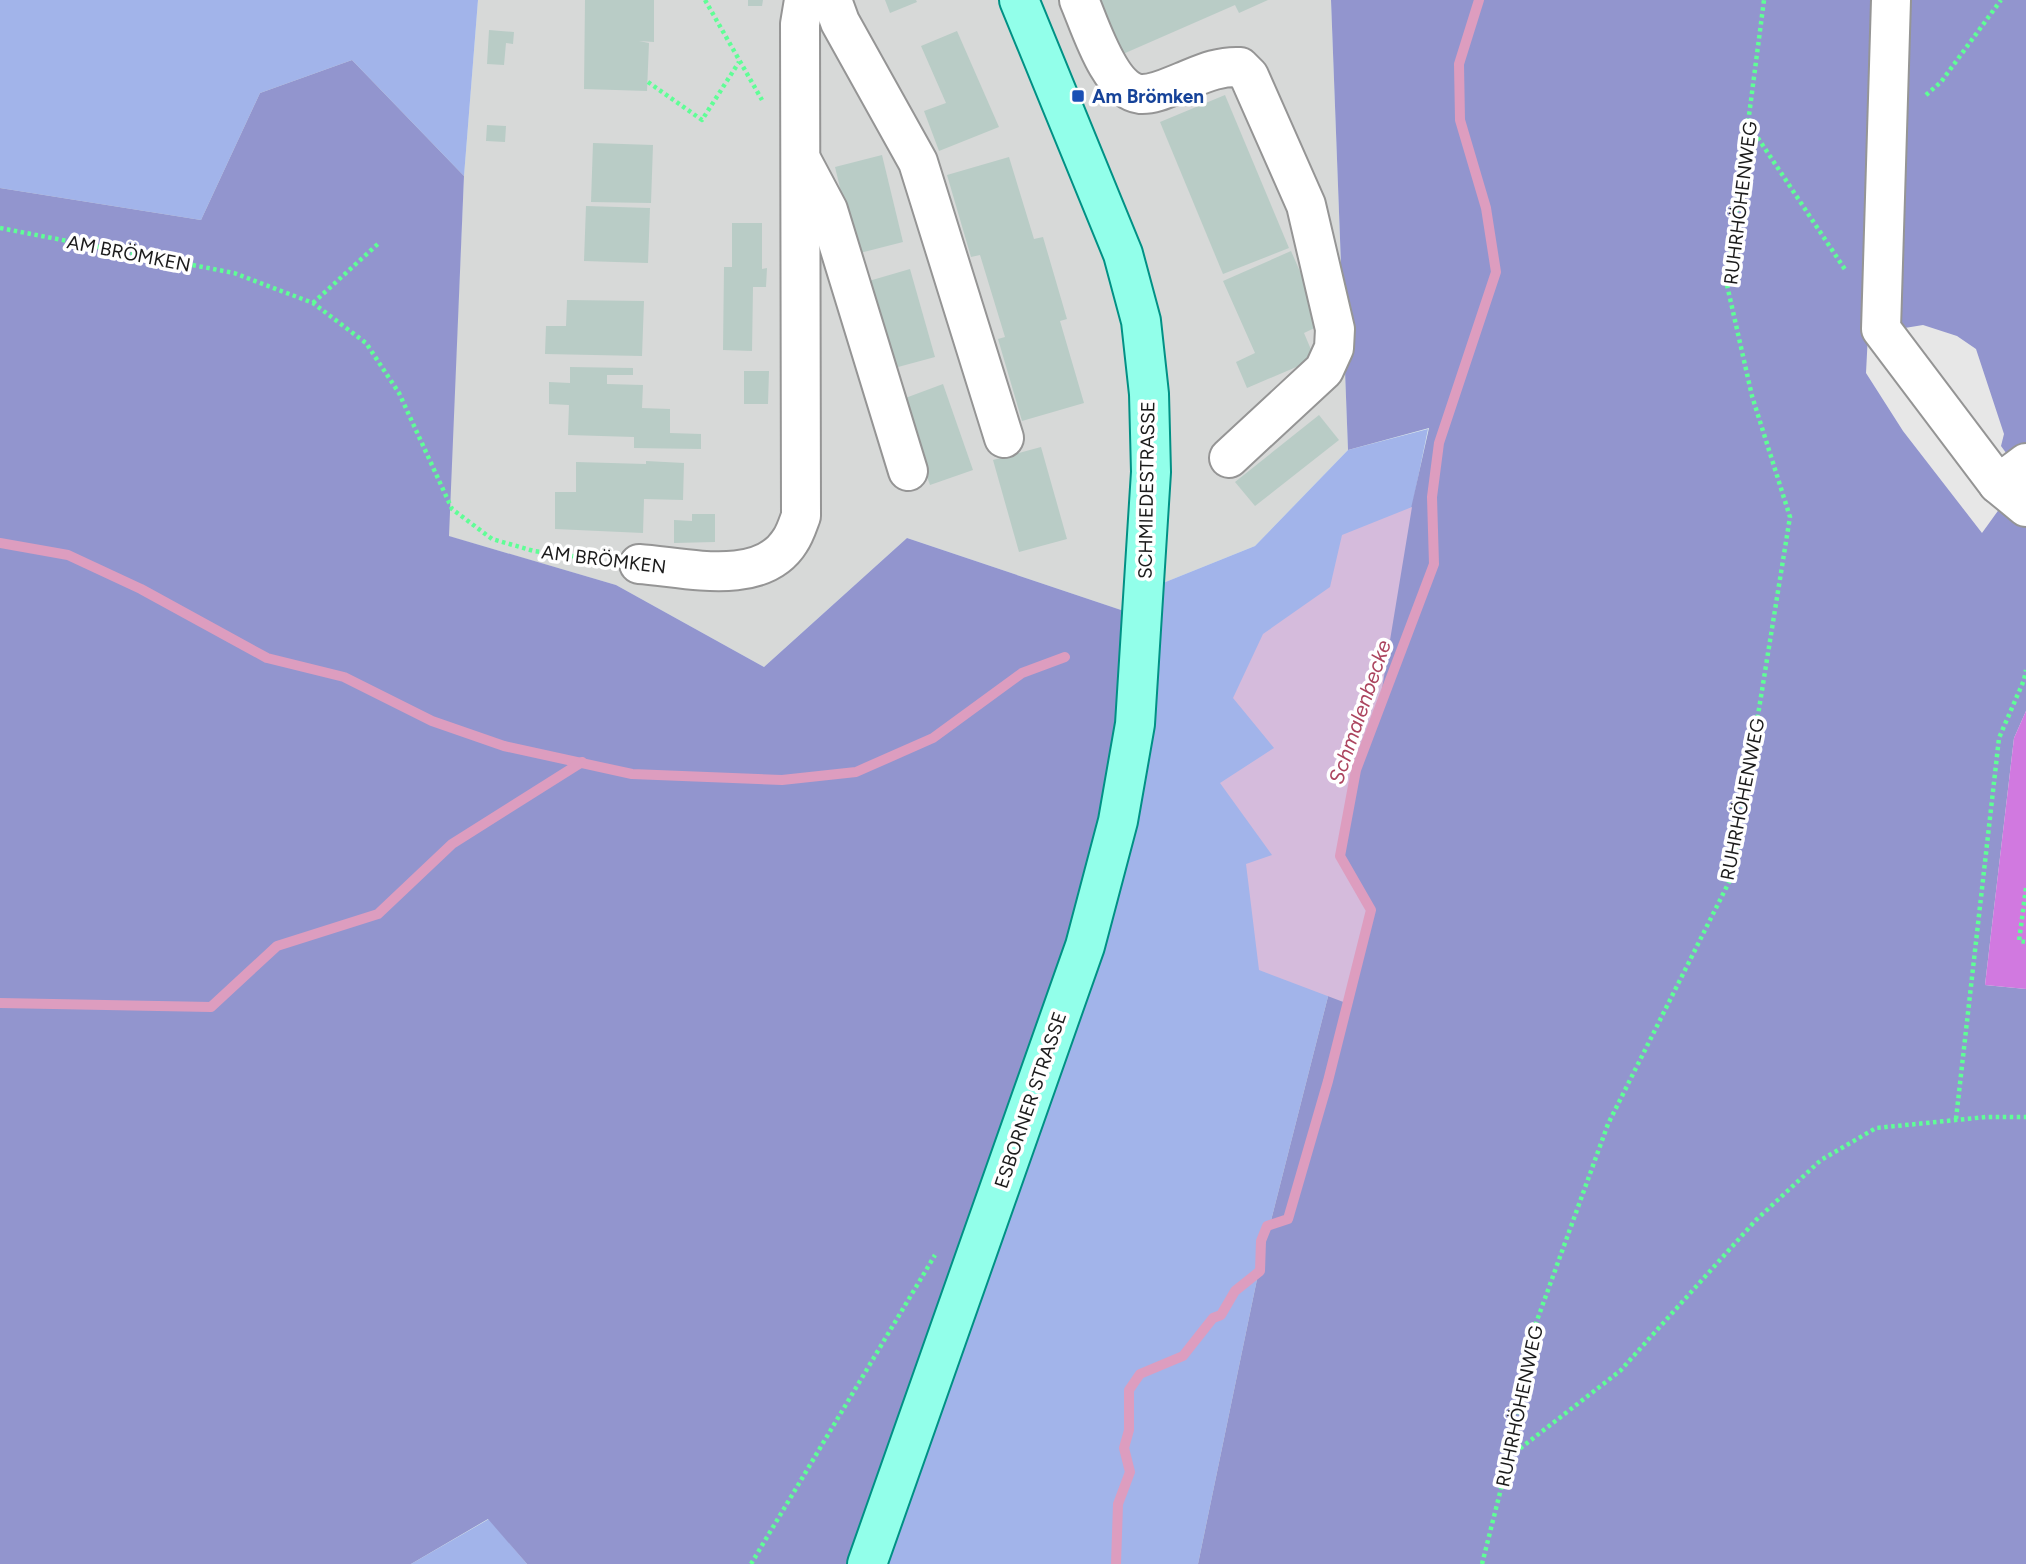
<svg xmlns="http://www.w3.org/2000/svg" width="2026" height="1564" font-family="Figtree,sans-serif">
<style>
.residential{fill:#d7d9d8}
.grass{fill:#a2b4ea}
.forest{fill:#9295ce}
.wetland{fill:#d5bbdc}
.pitch{fill:#d179e0}
.parking{fill:#e7e7e7}
.lines{fill:none;stroke-linecap:round;stroke-linejoin:round}
.stream{stroke:#dd9dbf;stroke-width:10}
.building{fill:#b9ccc6}
.minor-casing{stroke:#959595;stroke-width:42}
.major-casing{stroke:#009185;stroke-width:42}
.path{stroke:#5ffe96;stroke-width:4.5;stroke-dasharray:3.5 3.5;stroke-linecap:butt}
.minor{stroke:#fff;stroke-width:38}
.major{stroke:#92ffea;stroke-width:38}
.transit-dot{fill:#1a4fb4;stroke:#fff;stroke-width:2.5}
.labels{text-anchor:middle;stroke-width:7;stroke-linejoin:round;paint-order:stroke}
.transit-label{font-size:19px;font-weight:bold;fill:#164399;stroke:#fff;text-anchor:start}
.street-label{font-size:19px;fill:#1b1b1b;stroke:#fff}
.water-label{font-size:21px;font-style:italic;fill:#ac455f;stroke:#fff}
</style>
<rect width="100%" height="100%" fill="#dfedec"/>
<polygon class="residential" points="478,0 1331,0 1348,450 1255,546 1163,583 1127,612 907,538 764,667 616,585 448,536 464,176"/>
<g class="grass">
<polygon points="0,0 478,0 464,176 352,60 260,93 201,220 0,188"/>
<polygon points="1428,429 1412,507 1334,973 1261,1260 1198,1564 882,1564 1036,1125 1163,583 1255,546 1348,450"/>
<polygon points="489,1519 527,1564 411,1564"/>
</g>
<g class="forest">
<polygon points="1331,0 2026,0 2026,711 2014,738 1985,985 2026,989 2026,1564 1198,1564 1261,1260 1334,973 1334,830 1369,696 1429,428 1348,450"/>
<polygon points="352,60 464,176 449,536 616,585 764,667 907,538 1127,612 1107,806 1081,904 1049,988 1009,1118 850,1564 527,1564 488,1519 411,1564 0,1564 0,188 201,220 260,93"/>
</g>
<polygon class="wetland" points="1412,507 1378,713 1356,770 1340,856 1371,910 1346,1003 1259,970 1246,864 1272,855 1220,783 1274,748 1233,698 1263,634 1330,587 1342,535"/>
<polygon class="pitch" points="2026,711 2026,989 1985,985 2014,738"/>
<polygon class="parking" points="1923,325 1957,336 1976,349 2004,434 2001,446 2023,476 1982,533 1903,431 1866,373 1868,334"/>
<g class="lines">
<g class="stream">
<polyline points="0,543 68,555 141,589 267,658 344,677 432,721 504,746 632,774 782,780 856,772 933,738 1022,673 1065,657"/>
<polyline points="0,1003 211,1007 277,946 378,914 452,844 582,762"/>
<polyline points="1116,1564 1118,1504 1130,1472 1124,1448 1129,1430 1129,1390 1140,1374 1183,1356 1213,1318 1221,1315 1235,1291 1260,1271 1261,1241 1267,1226 1288,1219 1328,1081 1371,910 1340,856 1356,770 1434,564 1432,497 1439,443 1496,272 1486,208 1460,120 1459,64 1479,0"/>
</g>
</g>
<g class="building">
<polygon points="585,0 654,0 654,42 639,41 649,43 647,91 584,89"/>
<polygon points="748,0 763,0 762,6 748,6"/>
<polygon points="885,0 916,0 917,2 890,13"/>
<polygon points="1099,0 1268,0 1239,13 1235,5 1123,54"/>
<polygon points="489,30 514,32 513,44 506,43 504,65 487,64"/>
<polygon points="957,31 999,127 939,151 924,111 946,103 921,46"/>
<polygon points="1225,95 1289,248 1223,274 1160,122"/>
<polygon points="487,125 506,126 505,142 486,141"/>
<polygon points="593,143 653,145 651,203 591,202"/>
<polygon points="882,155 903,242 856,254 835,167"/>
<polygon points="1009,157 1034,239 1043,237 1067,319 1060,321 1084,403 1022,421 998,339 1005,337 980,255 971,257 947,175"/>
<polygon points="586,206 650,208 648,263 584,261"/>
<polygon points="732,223 762,223 762,269 767,268 766,287 753,287 752,351 723,350 724,267 732,267"/>
<polygon points="1291,251 1323,324 1304,333 1315,359 1247,388 1236,362 1255,353 1223,281"/>
<polygon points="910,269 935,357 887,370 862,283"/>
<polygon points="567,300 644,301 642,356 545,354 546,326 566,326"/>
<polygon points="570,367 633,368 633,375 607,375 607,384 643,385 642,408 670,409 670,433 701,434 701,449 634,448 634,437 568,435 569,405 549,404 549,382 570,383"/>
<polygon points="744,371 769,371 768,404 744,404"/>
<polygon points="943,384 973,470 930,485 900,400"/>
<polygon points="1319,415 1339,440 1255,506 1235,482"/>
<polygon points="1041,447 1067,539 1019,552 993,460"/>
<polygon points="646,461 684,463 683,500 644,499 643,533 555,529 555,492 576,492 576,462 646,464"/>
<polygon points="692,514 715,514 715,542 674,543 674,520 692,521"/>
</g>
<g class="lines">
<defs>
<g id="minor">
<polyline points="832,0 840,22 918,162 1004,438"/>
<path d="M1079,0C1090,25 1109,90 1140,94C1154,95 1169,87 1182,82C1202,74 1218,66 1240,67L1249,76L1306,205L1335,329L1334,348L1324,370L1229,458"/>
<polyline points="1891,0 1881,329 1998,484 2026,463"/>
<polyline points="803,163 828,210 908,471"/>
<polyline points="1998,484 2026,507"/>
<path d="M639,564C684,567 761,588 790,541C795,534 798,524 801,516L800,24L804,0"/>
</g>
<polyline id="major" points="867,1564 1085,946 1118,821 1135,724 1151,472 1149,394 1141,321 1123,254 1019,0"/>
</defs>
<use href="#minor" class="minor-casing"/>
<use href="#major" class="major-casing"/>
<g class="path">
<polyline points="705,0 762,100"/>
<polyline points="648,82 702,120 739,62"/>
<polyline points="1926,95 1941,82 2001,0"/>
<polyline points="1750,126 1846,271"/>
<polyline points="0,228 234,273 313,303 366,343 399,393 452,509 492,539 534,551 603,560"/>
<polyline points="313,303 380,242"/>
<polyline points="2026,888 2019,941 2026,942"/>
<polyline points="1956,1119 1999,738 2024,680 2026,670"/>
<polyline points="1509,1457 1620,1371 1756,1220 1821,1160 1876,1128 1986,1117 2026,1117"/>
<polyline points="751,1564 935,1255"/>
<polyline points="1482,1564 1509,1457 1531,1337 1608,1124 1732,876 1790,517 1752,396 1727,285 1764,0"/>
</g>
<use href="#minor" class="minor"/>
<use href="#major" class="major"/>
</g>
<rect class="transit-dot" x="1071" y="89" width="14" height="14" rx="3.5"/>
<g class="labels">
<g class="transit-label">
<text x="1092" y="103">Am Brömken</text>
</g>
<g class="street-label">
<text transform="translate(1740 203) rotate(-83)" y="7">RUHRHÖHENWEG</text>
<text transform="translate(129 253) rotate(11)" y="7">AM BRÖMKEN</text>
<text transform="translate(1146 490) rotate(-89)" y="7">SCHMIEDESTRASSE</text>
<text transform="translate(604 559) rotate(7)" y="7">AM BRÖMKEN</text>
<text transform="translate(1742 799) rotate(-79)" y="7">RUHRHÖHENWEG</text>
<text transform="translate(1030 1100) rotate(-71)" y="7">ESBORNER STRASSE</text>
<text transform="translate(1519 1406) rotate(-78)" y="7">RUHRHÖHENWEG</text>
</g>
<g class="water-label">
<text transform="translate(1360 712) rotate(-71)" y="7">Schmalenbecke</text>
</g>
</g>
</svg>
